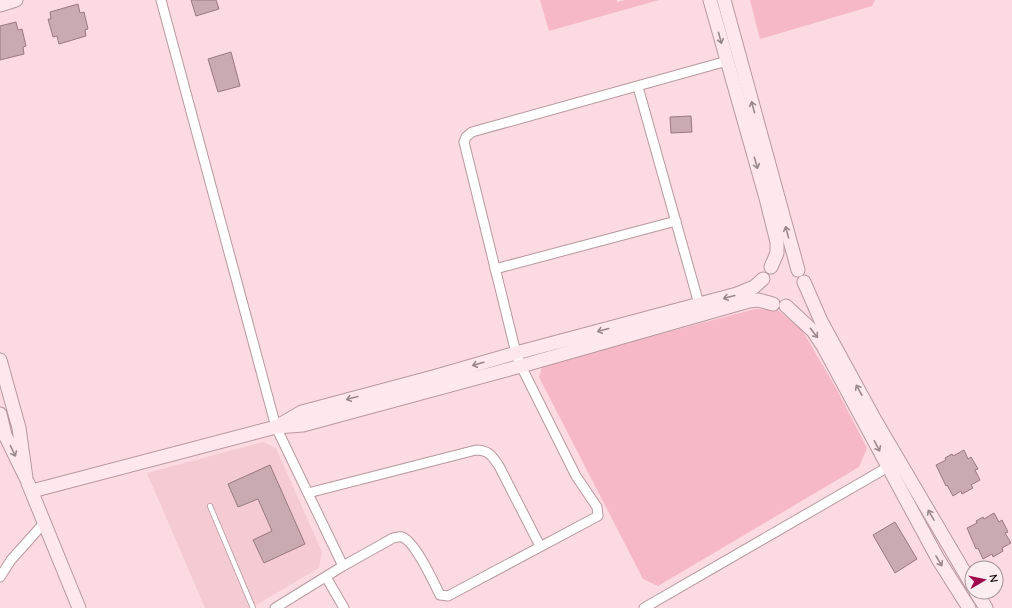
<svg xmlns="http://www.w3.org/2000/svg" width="1012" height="608" font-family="Quicksand,sans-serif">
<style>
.built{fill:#f4cbd3}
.green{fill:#f6b8c6}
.building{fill:#caaab1;stroke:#97797f}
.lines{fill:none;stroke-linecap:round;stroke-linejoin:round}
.lane-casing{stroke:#b7989e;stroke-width:6}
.street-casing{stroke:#b7989e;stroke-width:11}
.secondary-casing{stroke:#b7989e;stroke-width:15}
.lane{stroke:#fff;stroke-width:4.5}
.street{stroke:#fff;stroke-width:9}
.secondary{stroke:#fee8ed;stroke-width:13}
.oneway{stroke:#99888c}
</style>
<rect width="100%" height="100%" fill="#fbdae1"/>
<polygon class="built" points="263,442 276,448 322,552 319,568 251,608 205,608 147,473"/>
<g class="green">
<polygon points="540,0 617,0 617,2 625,0 659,0 549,31"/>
<polygon points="750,0 875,0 872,6 760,39"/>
<polygon points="755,309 778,310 802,330 836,388 867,448 859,467 658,586 643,579 539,377 543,365"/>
</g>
<g class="building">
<polygon points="191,0 216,0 219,9 196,16"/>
<polygon points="78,4 80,13 84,12 88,29 85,30 86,36 59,44 57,36 53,37 48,19 51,19 50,12"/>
<polygon points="16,22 18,30 22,29 26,46 23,47 24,54 0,60 0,26"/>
<polygon points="231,52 240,86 218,92 208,59"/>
<polygon points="691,116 692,132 671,133 670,117"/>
<polygon points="964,450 968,459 971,457 978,469 975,470 980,480 971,485 973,488 962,494 961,491 953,496 947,485 946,486 936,465 946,460 945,458 952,454 953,456"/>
<polygon points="270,465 305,544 264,563 253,540 272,531 258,499 238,507 228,484"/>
<polygon points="994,513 999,522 1002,520 1008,532 1005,533 1011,543 1002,548 1003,551 993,557 992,554 983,559 978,548 976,549 967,528 977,523 976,521 983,517 984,519"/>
<polygon points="895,522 917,559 895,573 873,535"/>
</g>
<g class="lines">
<defs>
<polyline id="lane" points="210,506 253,608"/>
<g id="street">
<polyline points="161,0 276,427 343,566"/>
<polyline points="638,87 699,304"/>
<polyline points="495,269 676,221"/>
<path d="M308,493L476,450C489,450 492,456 499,466L540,546"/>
<polyline points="0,577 11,560 44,523"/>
<polyline points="326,577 344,608"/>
<path d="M275,608L343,566L393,538C395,538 400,536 402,537C415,541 434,583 440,595L448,596L598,516L597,507L576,476L521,366L516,353L464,142L466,137L472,132L727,61"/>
<polyline points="644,608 888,467"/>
</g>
<g id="secondary">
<polyline points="710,0 766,198 777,242 777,253 771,267"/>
<polyline points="724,0 798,270"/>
<polyline points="0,5 16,0"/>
<polyline points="763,279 754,287 737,294 516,353 433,377 302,412 276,427 303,425 521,366 749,301 758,300 773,304"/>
<polyline points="804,282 821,321 875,420 972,585"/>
<polyline points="786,306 813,331 823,346 938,559 969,608"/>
<polyline points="0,360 19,428 26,478 5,435 0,414"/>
<polyline points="28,483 79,608"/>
<polyline points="32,491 276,427"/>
<polyline points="976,592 986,608"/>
</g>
</defs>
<use href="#lane" class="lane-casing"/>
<use href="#street" class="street-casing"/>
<use href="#secondary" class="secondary-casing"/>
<use href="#lane" class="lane"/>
<use href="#street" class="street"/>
<use href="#secondary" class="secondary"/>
</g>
<defs><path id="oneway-shaft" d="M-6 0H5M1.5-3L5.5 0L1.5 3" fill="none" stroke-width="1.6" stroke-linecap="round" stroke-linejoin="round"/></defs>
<g class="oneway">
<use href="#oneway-shaft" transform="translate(720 38) rotate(75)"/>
<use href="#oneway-shaft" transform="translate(753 107) rotate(-105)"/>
<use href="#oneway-shaft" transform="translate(756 163) rotate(74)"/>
<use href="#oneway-shaft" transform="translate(787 232) rotate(-105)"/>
<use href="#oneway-shaft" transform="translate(729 297) rotate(165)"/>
<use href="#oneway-shaft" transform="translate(603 330) rotate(165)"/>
<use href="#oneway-shaft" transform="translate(814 333) rotate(52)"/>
<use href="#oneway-shaft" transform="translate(478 364) rotate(164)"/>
<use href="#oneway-shaft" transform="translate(859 390) rotate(-119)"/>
<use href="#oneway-shaft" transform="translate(352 398) rotate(165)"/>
<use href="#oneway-shaft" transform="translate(877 446) rotate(62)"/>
<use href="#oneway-shaft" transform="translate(13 451) rotate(64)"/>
<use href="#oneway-shaft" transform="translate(931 515) rotate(-120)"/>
<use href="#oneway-shaft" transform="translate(939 561) rotate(59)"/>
</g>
<g transform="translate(984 580) rotate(81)"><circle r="19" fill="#fbedf0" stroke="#a29598"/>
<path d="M0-3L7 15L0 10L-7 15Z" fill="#9f054b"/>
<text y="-6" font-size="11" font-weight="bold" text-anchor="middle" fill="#1d1215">N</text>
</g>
</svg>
